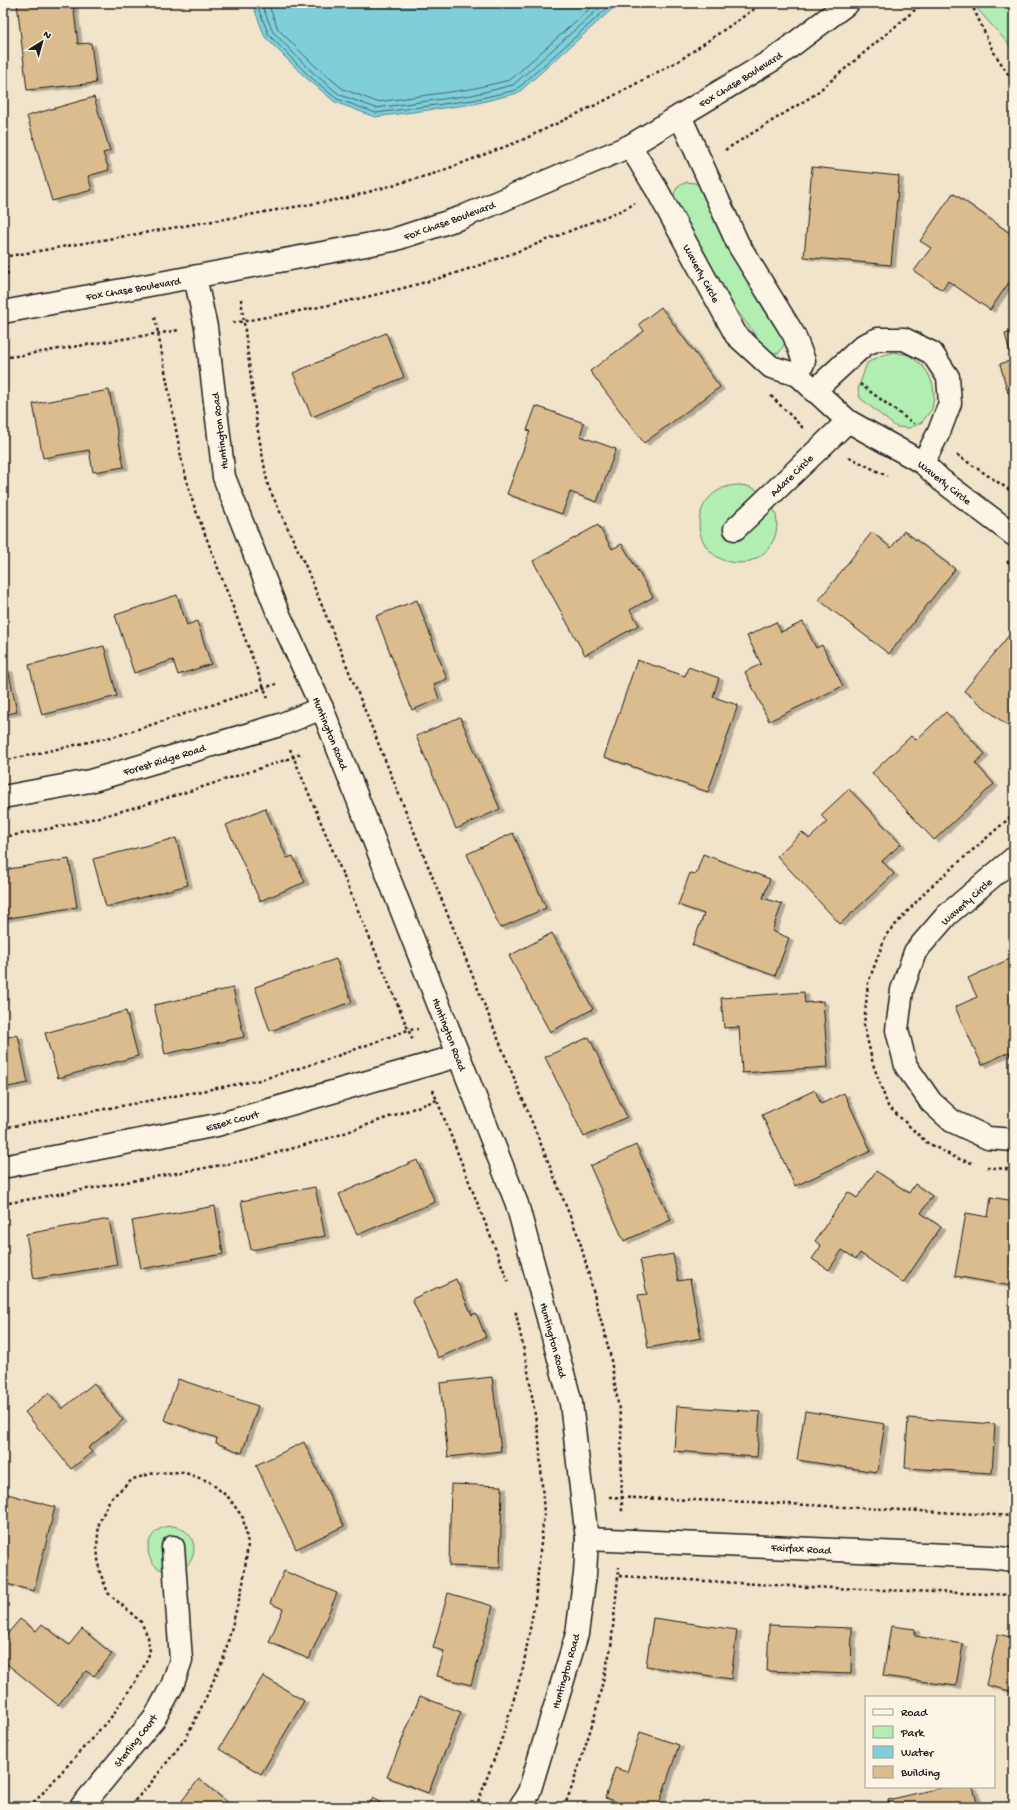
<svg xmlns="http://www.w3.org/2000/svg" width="1017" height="1810" font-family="'Gochi Hand',sans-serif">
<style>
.green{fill:#b2edb2;stroke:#678467}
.water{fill:#7fcfdb;stroke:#57878f}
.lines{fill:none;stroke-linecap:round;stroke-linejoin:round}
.shore{stroke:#446468;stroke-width:1}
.building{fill:#dbbc8e;stroke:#1c1c1c;filter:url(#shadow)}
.street-casing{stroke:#1c1c1c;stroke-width:25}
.path{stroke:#1c1c1c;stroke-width:2.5;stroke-dasharray:3 3;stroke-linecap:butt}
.street{stroke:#fcf5e5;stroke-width:22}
.labels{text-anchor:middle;stroke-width:3;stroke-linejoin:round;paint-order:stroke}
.street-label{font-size:11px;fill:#1c1c1c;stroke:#fcf5e5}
</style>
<defs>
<filter id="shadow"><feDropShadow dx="4.5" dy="2.5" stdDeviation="0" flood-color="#0004"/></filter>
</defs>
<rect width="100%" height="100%" fill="#f2e4cb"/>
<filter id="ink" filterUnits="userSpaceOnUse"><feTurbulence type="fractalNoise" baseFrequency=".025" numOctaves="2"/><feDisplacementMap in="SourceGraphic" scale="8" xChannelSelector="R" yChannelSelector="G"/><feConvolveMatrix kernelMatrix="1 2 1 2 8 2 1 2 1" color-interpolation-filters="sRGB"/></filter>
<g filter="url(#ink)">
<g class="green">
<polygon points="972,3 1014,3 1014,50"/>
<polygon points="687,182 695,183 702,187 759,301 781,335 785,343 779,353 772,353 763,345 731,303 702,252 677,205 674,194 678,186"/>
<polygon points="894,352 909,355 921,364 928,373 933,385 934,397 932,409 922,422 910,428 896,427 860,398 858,389 867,363 880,356"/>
<circle cx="738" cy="524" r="39"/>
<circle cx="171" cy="1549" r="23"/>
</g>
<polygon class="water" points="252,3 619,3 518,93 474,104 375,117 335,102 304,76 265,37"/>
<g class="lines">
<g class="shore">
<polyline points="256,3 269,35 307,74 337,99 376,113 473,100 516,90 613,3"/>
<polyline points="261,3 273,32 310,70 340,95 376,108 472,95 513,85 605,3"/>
<polyline points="268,3 278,29 314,65 343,89 377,102 471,89 510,80 596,3"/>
</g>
</g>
<g class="building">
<polygon points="17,3 73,3 78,44 91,43 96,83 27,90"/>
<polygon points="94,97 110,151 103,153 109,170 88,176 92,190 52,201 27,116"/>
<polygon points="812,167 899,176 891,265 804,257"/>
<polygon points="953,193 1014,236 1014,275 990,310 948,281 942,290 914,271 931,248 920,241"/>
<polygon points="661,307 720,387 644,443 590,371 644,331 639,324"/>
<polygon points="1014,331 1014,392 1008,393 1000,364 1012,360 1005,334"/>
<polygon points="386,333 404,377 312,417 293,373"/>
<polygon points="109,390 124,467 93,472 89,450 43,458 33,404"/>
<polygon points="536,406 584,423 580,436 616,449 597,502 570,492 562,514 507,494 530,431 527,430"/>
<polygon points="598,525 612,549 622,544 653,597 630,610 639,625 585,655 533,561"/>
<polygon points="904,531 955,569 889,654 819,600 872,532 891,548"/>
<polygon points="177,595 187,625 197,621 211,664 178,675 173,660 134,673 115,615"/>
<polygon points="417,600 447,679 434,684 439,699 412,710 376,616"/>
<polygon points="776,622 781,632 803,622 816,648 822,645 843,686 769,721 745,672 761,664 747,636"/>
<polygon points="1014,629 1014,731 964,691"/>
<polygon points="104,646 117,696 42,715 29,665"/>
<polygon points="637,660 685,676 688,667 719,678 713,697 738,705 708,792 604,757"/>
<polygon points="8,669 17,712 3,715 3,670"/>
<polygon points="946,712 985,754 975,763 994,784 934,840 872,773 911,736 916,740"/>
<polygon points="460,717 500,809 456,829 416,736"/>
<polygon points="849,789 901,844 882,861 894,874 840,924 777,856 802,832 809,839 827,822 821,815"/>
<polygon points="265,808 287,858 293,856 305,882 260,901 226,825"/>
<polygon points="513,833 546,908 500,928 467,854"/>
<polygon points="176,838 188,885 106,907 93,859"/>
<polygon points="703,854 770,879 763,898 782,904 772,931 789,938 775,976 692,945 704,914 678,905 690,873 696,874"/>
<polygon points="69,859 77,907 3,919 3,870"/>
<polygon points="552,933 593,1009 550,1032 509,956"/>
<polygon points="1014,957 1014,1063 1009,1052 982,1065 955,1007 977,997 968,978"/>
<polygon points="336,959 352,1002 270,1031 255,987"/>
<polygon points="233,988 244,1037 165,1054 154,1005"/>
<polygon points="804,992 805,1003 823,1001 828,1067 742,1073 739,1027 724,1028 721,998"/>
<polygon points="126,1011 138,1056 58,1078 45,1033"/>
<polygon points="18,1035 28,1083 3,1088 3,1038"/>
<polygon points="589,1037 627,1117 584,1137 545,1057"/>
<polygon points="815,1090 821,1104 844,1093 871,1151 795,1186 762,1115"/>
<polygon points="636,1145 671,1220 624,1241 590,1166"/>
<polygon points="417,1160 435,1202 357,1235 339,1194"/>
<polygon points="876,1171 909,1193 915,1184 932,1196 921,1213 941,1227 903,1283 860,1253 856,1259 842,1250 829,1270 812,1259 821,1246 815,1241 848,1192 857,1198"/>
<polygon points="315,1187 325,1236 251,1250 241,1201"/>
<polygon points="991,1197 1014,1201 1014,1277 1013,1277 1011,1286 955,1276 966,1213 988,1217"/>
<polygon points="215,1206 223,1254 141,1269 132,1221"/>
<polygon points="109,1219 117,1265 34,1279 26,1234"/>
<polygon points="673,1254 678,1281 690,1279 701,1338 648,1348 638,1295 647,1294 640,1260"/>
<polygon points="456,1279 472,1315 476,1313 486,1337 438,1358 412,1299"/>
<polygon points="492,1377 501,1451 448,1457 440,1383"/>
<polygon points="178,1379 258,1406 242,1453 216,1443 217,1438 164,1420"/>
<polygon points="94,1383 123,1420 88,1448 92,1452 71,1469 25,1412 49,1393 62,1409"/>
<polygon points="677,1406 760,1412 757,1457 674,1451"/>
<polygon points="805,1411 885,1424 877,1472 797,1460"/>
<polygon points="908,1418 995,1424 992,1473 905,1468"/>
<polygon points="304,1442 344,1526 296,1549 256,1465"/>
<polygon points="451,1484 502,1486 500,1568 449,1566"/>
<polygon points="4,1493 55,1507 34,1591 3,1583"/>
<polygon points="284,1571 337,1593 309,1659 269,1642 283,1609 270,1603"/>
<polygon points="448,1593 493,1606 471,1685 437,1676 444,1651 433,1648"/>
<polygon points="653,1618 737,1630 731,1679 646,1666"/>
<polygon points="20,1619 36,1631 42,1624 69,1645 82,1629 112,1654 94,1676 86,1671 58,1705 3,1661 3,1639"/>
<polygon points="769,1625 852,1628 851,1674 767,1671"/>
<polygon points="891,1626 915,1629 915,1636 963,1644 956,1686 883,1676"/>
<polygon points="998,1634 1014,1638 1014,1692 986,1685"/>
<polygon points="263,1676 304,1701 261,1774 219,1749"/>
<polygon points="420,1696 461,1712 428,1793 387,1777"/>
<polygon points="640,1732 679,1745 658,1807 632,1807 605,1798 615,1768 627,1772"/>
<polygon points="199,1779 233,1807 177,1807"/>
<polygon points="944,1787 973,1787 978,1807 889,1807 888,1800"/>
<polygon points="373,1798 386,1807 367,1807"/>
</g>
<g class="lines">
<defs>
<g id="street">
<polyline points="680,116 738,244 794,335 804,361 798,375"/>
<polyline points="630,146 657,190 736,335 771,367 798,375 848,421 923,463 941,480 1014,535"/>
<polyline points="195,277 206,327 224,477 276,608 322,708 517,1204 571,1403 587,1539 585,1574 577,1634 529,1792 520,1807"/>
<polyline points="3,312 393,240 460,218 630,146 774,59 848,3"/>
<polyline points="814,391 864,345 878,339 904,339 932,353 948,377 950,403 939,432 923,463"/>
<polyline points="735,529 848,421"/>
<polyline points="3,797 90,781 280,725 322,708"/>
<polyline points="1014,858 947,915 915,952 902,990 897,1030 906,1066 931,1102 952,1121 988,1138 1014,1140"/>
<polyline points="3,1167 217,1125 458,1056"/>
<polyline points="587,1539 991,1557 1014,1560"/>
<polyline points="81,1807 154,1719 172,1686 181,1660 173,1547"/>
</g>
</defs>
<use href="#street" class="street-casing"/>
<g class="path">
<polyline points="971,3 993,51 1014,83"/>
<polyline points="725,150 814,95 923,3"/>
<polyline points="3,242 8,277"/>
<polyline points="3,257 347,198 436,173 520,141 602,102 680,60 763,3"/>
<polyline points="241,299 257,426 268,486 306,567 355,686 579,1238 610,1354 621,1422 622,1514"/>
<polyline points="155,317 182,462 193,503 269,701"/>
<path d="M233,323C296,312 360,300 422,283C492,264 559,235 627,208L635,203"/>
<polyline points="3,358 180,330"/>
<polyline points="860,384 914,424"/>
<polyline points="771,396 803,428"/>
<polyline points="957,455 1014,493"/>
<polyline points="849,457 887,476"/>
<polyline points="1007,561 1014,568"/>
<polyline points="290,749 413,1041"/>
<polyline points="3,761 120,735 276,684"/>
<path d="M3,837C101,822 200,788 294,757L302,753"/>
<polyline points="433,1090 508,1281"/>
<polyline points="3,1128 260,1080 326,1060 408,1030 418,1029"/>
<polyline points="972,1163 956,1158 926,1142 888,1106 873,1064 864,1025 868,983 886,935 928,889 1014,814"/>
<polyline points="987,1167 1014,1170"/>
<polyline points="3,1204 255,1159 336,1136 437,1100"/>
<polyline points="609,1497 751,1502 1014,1516"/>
<polyline points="619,1576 808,1587 1014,1595"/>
<polyline points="30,1807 112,1716 141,1673 150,1652 148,1637 141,1622 108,1593 99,1570 97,1546 99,1523 110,1499 133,1479 154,1473 183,1472 210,1482 229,1498 243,1518 248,1544 243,1584 224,1657 203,1704 186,1738 150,1784 129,1807"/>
<polyline points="476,1807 502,1738 523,1668 535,1601 544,1514 539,1439 527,1365 515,1309"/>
<polyline points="564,1807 572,1787 594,1719 611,1647 619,1567"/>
</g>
<use href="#street" class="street"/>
</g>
</g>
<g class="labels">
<g class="street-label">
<text transform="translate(740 79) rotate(-32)" y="4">Fox Chase Boulevard</text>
<text transform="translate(449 220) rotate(-20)" y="4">Fox Chase Boulevard</text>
<text transform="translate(702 273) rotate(61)" y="4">Waverly Circle</text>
<text transform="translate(133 288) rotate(-10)" y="4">Fox Chase Boulevard</text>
<text transform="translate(219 431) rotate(-97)" y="4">Huntington Road</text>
<text transform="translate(791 475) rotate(-44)" y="4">Adare Circle</text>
<text transform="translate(945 482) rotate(38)" y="4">Waverly Circle</text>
<text transform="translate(331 733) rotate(68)" y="4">Huntington Road</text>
<text transform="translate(164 759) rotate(-17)" y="4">Forest Ridge Road</text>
<text transform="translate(966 901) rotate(-42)" y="4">Waverly Circle</text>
<text transform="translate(450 1034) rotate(69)" y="4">Huntington Road</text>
<text transform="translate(232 1120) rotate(-15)" y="4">Essex Court</text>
<text transform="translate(554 1340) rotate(75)" y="4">Huntington Road</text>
<text transform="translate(801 1548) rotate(3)" y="4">Fairfax Road</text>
<text transform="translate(565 1671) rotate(-74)" y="4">Huntington Road</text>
<text transform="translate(135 1740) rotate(-52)" y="4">Sterling Court</text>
</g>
</g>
<rect width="1017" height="1810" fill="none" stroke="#fcf5e5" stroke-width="16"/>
<rect x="8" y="8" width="1001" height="1794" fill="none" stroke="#1c1c1c" stroke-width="1.5" filter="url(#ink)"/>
<rect x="865" y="1696" width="130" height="92" fill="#fcf5e5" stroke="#a29e95"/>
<rect x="873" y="1709" width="20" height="6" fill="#fcf5e5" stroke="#a29e95"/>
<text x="901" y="1716" font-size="12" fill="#1c1c1c">Road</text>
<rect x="873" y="1726" width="20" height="12" fill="#b2edb2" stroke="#a29e95"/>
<text x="901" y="1736" font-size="12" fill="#1c1c1c">Park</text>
<rect x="873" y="1746" width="20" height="12" fill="#7fcfdb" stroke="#a29e95"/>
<text x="901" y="1756" font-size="12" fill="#1c1c1c">Water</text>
<rect x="873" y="1766" width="20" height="12" fill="#dbbc8e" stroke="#a29e95"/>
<text x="901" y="1776" font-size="12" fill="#1c1c1c">Building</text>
<g transform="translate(42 42) rotate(37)" stroke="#fcf5e5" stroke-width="3" paint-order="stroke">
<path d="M0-3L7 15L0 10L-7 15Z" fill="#1c1c1c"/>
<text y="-6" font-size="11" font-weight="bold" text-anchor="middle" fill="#1c1c1c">N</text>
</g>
</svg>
